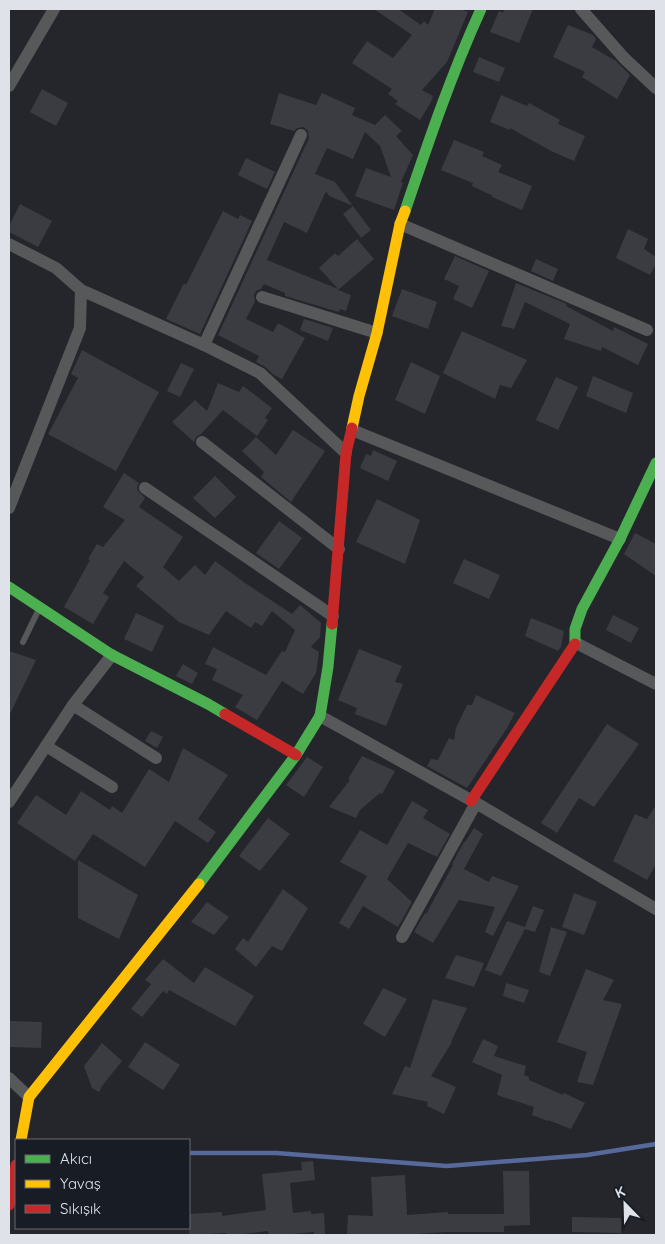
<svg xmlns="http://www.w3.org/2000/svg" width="665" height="1244" font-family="Quicksand,sans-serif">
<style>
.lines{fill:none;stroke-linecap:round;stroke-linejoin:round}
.stream{stroke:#56699a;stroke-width:4.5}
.building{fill:#3a3c41}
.lane{stroke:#57585a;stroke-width:6}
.street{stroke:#57585a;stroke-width:12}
.fast{stroke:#4caf50;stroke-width:11}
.slow{stroke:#ffc107;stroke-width:11}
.jam{stroke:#c62828;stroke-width:11}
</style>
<rect width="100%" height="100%" fill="#24262c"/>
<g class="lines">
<polyline class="stream" points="189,1153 276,1153 447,1166 587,1155 656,1144"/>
</g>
<g class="building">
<polygon points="374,9 398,9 421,25 424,21 428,25 435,9 460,9 468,12 447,62 422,90 433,96 431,102 420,120 395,104 398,101 388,94 392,89 352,63 367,41 393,58 412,35"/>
<polygon points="504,9 533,9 519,43 490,32 499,11 503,13"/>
<polygon points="568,25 593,35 596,39 592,47 616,61 630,75 617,99 582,77 585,72 553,57"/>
<polygon points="479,57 505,68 499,82 473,72"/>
<polygon points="42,89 68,103 56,126 30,112"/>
<polygon points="279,93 316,105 322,93 355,108 352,115 375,125 385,115 402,131 396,136 413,155 401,182 403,183 394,210 355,196 366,168 391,177 380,146 365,132 353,159 327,148 315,174 335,182 353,206 329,196 326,191 307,233 284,222 267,260 338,289 319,268 335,253 338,256 357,239 374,259 338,290 351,295 346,311 340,309 339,312 285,296 285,293 264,284 261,289 256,291 254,295 255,301 246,319 273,332 278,323 305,338 282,379 274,375 264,366 256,362 259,356 218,335 309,138 308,131 304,127 297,128 294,131 270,124"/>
<polygon points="501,95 527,106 529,103 560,120 558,124 585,136 574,161 551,151 510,128 510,130 490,122"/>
<polygon points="454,140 484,152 482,156 502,165 498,172 532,186 522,210 492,197 493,196 472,186 473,183 441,170"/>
<polygon points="246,158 275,172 267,189 238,175"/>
<polygon points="20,204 52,221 38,247 9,232 9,226"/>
<polygon points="353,206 371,230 361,238 343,214"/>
<polygon points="223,211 238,219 240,215 252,221 200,334 166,319 184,283 186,285"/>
<polygon points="628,229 648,239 644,249 656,257 656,264 650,275 616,258"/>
<polygon points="455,256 489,271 472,308 453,299 459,286 444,279"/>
<polygon points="536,259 558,269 553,281 531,271"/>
<polygon points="516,283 567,304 566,306 613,331 614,327 648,344 638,365 602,347 601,351 564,339 570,324 525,302 514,329 501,326"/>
<polygon points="402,289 437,302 428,329 392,316"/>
<polygon points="304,319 333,328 328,341 300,330"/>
<polygon points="462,331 527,360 511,388 500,385 495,399 443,373"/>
<polygon points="82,350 159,392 116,471 48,434 78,378 71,374"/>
<polygon points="411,362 440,376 425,414 395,400"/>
<polygon points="181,363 194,369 180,397 167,391"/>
<polygon points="593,376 633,393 626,413 586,396"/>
<polygon points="556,377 578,387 558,430 536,420"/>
<polygon points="218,383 239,392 243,386 272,408 265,418 268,420 257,436 223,410 201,434 196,437 194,442 172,422 195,400 207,411"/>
<polygon points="293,430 325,451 291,502 261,477 264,472 242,451 256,437 276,455"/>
<polygon points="373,450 397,461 388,481 360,468 366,454 371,456"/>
<polygon points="124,473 139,483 137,487 138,491 145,498 139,507 183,537 163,567 179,581 195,565 205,575 215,561 245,583 292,614 300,605 321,623 320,637 311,647 319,652 316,673 303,694 282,681 257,720 235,707 243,695 212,680 217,669 205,664 213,647 266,675 282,651 285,652 295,630 272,611 262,626 255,622 251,628 226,611 209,635 179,622 136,586 144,577 124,561 103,593 109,597 93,624 64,607 90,560 88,559 97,544 103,547 125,520 103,507"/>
<polygon points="215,476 236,497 215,518 193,498"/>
<polygon points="377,499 420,520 405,564 356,542"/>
<polygon points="279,521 302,538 279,569 256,553"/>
<polygon points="635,533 656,544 656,576 624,554"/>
<polygon points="464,559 500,575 489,599 453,583"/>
<polygon points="136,613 164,626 152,652 124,639"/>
<polygon points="613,615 639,628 631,643 606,630"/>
<polygon points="531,618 564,631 561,647 558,651 525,636"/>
<polygon points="359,649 402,666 395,682 403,684 386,726 355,714 357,708 338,700"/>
<polygon points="9,651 36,660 9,716"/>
<polygon points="183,664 198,673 192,684 176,676"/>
<polygon points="476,695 515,713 507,728 467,788 427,766 431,759 438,760 449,738 454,740 456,728 467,705 472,705"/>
<polygon points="607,724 639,744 594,807 579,798 557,833 541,823"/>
<polygon points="151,731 163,737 157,748 145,741"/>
<polygon points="183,748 228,775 198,819 216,832 208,843 175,821 145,867 93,834 75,861 17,823 36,795 66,815 81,791 110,810 112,806 122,813 149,769 169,782"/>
<polygon points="362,756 395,771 382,794 380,793 360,810 356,818 329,807 350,780 348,779"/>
<polygon points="307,757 323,767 304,797 286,785"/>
<polygon points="412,801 428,810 423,818 450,834 437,857 408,843 387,879 412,902 398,927 363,906 349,929 339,923 367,876 340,862 360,830 387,845"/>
<polygon points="656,805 656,864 647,880 613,861 635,814 647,819"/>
<polygon points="268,818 290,834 260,871 239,856"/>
<polygon points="474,828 483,834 464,869 489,882 492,876 519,886 493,936 485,932 495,907 459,900 433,943 414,932 425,913 426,914 453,865 452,864 464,842 465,842"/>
<polygon points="78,860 138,895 119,939 78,918"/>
<polygon points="283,889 308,908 282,951 272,946 256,967 235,949 243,938 248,942"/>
<polygon points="574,893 597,902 584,935 562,927"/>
<polygon points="207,902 229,917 214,935 191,922"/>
<polygon points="533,906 544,910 535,932 525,929 501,976 485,970 507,921 525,927"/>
<polygon points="551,927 567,932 550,976 539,972"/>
<polygon points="456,955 484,963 474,987 445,978"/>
<polygon points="163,959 194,983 205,967 254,996 235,1026 169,990 167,994 163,991 142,1017 131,1009 151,984 145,980"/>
<polygon points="586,969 614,980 603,1000 622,1004 593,1085 577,1082 587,1052 557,1042"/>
<polygon points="506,983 529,990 524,1003 503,996"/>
<polygon points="383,988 407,999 385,1037 363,1024"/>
<polygon points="433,999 467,1008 451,1042 452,1042 431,1076 456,1087 444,1114 427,1106 428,1102 392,1094 405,1066 410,1068"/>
<polygon points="9,1021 42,1022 41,1048 9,1047"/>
<polygon points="483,1039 498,1046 494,1056 526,1066 524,1075 529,1077 529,1080 563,1095 564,1093 585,1103 571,1129 548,1120 548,1121 532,1115 534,1107 497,1095 502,1075 472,1062"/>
<polygon points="145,1042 180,1065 163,1090 128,1067"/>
<polygon points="102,1043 122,1061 102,1086 99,1092 92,1088 84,1066"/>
<polygon points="313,1161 315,1180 290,1183 293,1213 311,1211 311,1214 324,1213 325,1235 314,1235 314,1232 283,1235 269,1235 268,1231 235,1235 226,1235 226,1233 189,1235 189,1214 222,1212 222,1216 266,1210 262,1174 302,1170 301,1162"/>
<polygon points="503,1171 529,1171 530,1225 504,1226 504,1232 447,1232 400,1235 347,1234 348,1215 373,1216 371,1177 405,1175 407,1215 448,1212 448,1214 504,1214"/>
<polygon points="572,1217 621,1218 621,1233 572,1232"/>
</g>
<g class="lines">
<polyline class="lane" points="23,642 39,609"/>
<g class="street">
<polyline points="581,9 624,58 656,88"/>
<polyline points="9,86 54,9"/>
<polyline points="400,224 647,330"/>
<polyline points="9,244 56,268 81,290 80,328 9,508"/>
<polyline points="81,290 204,345 260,373 346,453"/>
<polyline points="262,297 377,333"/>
<polyline points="204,345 301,135"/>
<polyline points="352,430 620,539"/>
<polyline points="202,442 339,549"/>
<polyline points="145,488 333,616"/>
<polyline points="576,643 656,684"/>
<polyline points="73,705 156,758"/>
<polyline points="320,716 476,803 656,909"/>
<polyline points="46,746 112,787"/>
<polyline points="9,802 73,705 112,655"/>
<polyline points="402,937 476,803"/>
<polyline points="9,1078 29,1097"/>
</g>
<g class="fast">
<path d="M405,211C428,143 451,75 481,9"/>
<polyline points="9,587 112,655 208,704 225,714"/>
<polyline points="575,644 575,629 582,609 620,539 656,463"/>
<polyline points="199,884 296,755 320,716 328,667 332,624"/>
</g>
<g class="slow">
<polyline points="352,428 359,396 377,333 400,224 405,211"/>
<polyline points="21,1140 29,1097 199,884"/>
</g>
<g class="jam">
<polyline points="332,624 346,453 352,428"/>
<polyline points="225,714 296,755"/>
<polyline points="471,801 575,644"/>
<polyline points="9,1205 16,1165"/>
</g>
</g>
<rect width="665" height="1244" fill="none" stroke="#dfe2e9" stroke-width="20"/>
<rect x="15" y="1139" width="175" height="90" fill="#171c25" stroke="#676b73"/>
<rect x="25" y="1155" width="25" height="8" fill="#4caf50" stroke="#676b73"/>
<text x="60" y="1164" font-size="15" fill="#dfe2e9">Akıcı</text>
<rect x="25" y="1180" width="25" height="8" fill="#ffc107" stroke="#676b73"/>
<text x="60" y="1189" font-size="15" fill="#dfe2e9">Yavaş</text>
<rect x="25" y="1205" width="25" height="8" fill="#c62828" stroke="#676b73"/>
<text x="60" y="1214" font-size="15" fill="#dfe2e9">Sıkışık</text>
<g transform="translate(625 1204) rotate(337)" stroke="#171c25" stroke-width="4" paint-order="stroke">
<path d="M0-4L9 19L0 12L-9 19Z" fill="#dfe2e9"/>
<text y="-8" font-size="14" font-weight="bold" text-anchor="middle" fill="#dfe2e9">K</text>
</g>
</svg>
